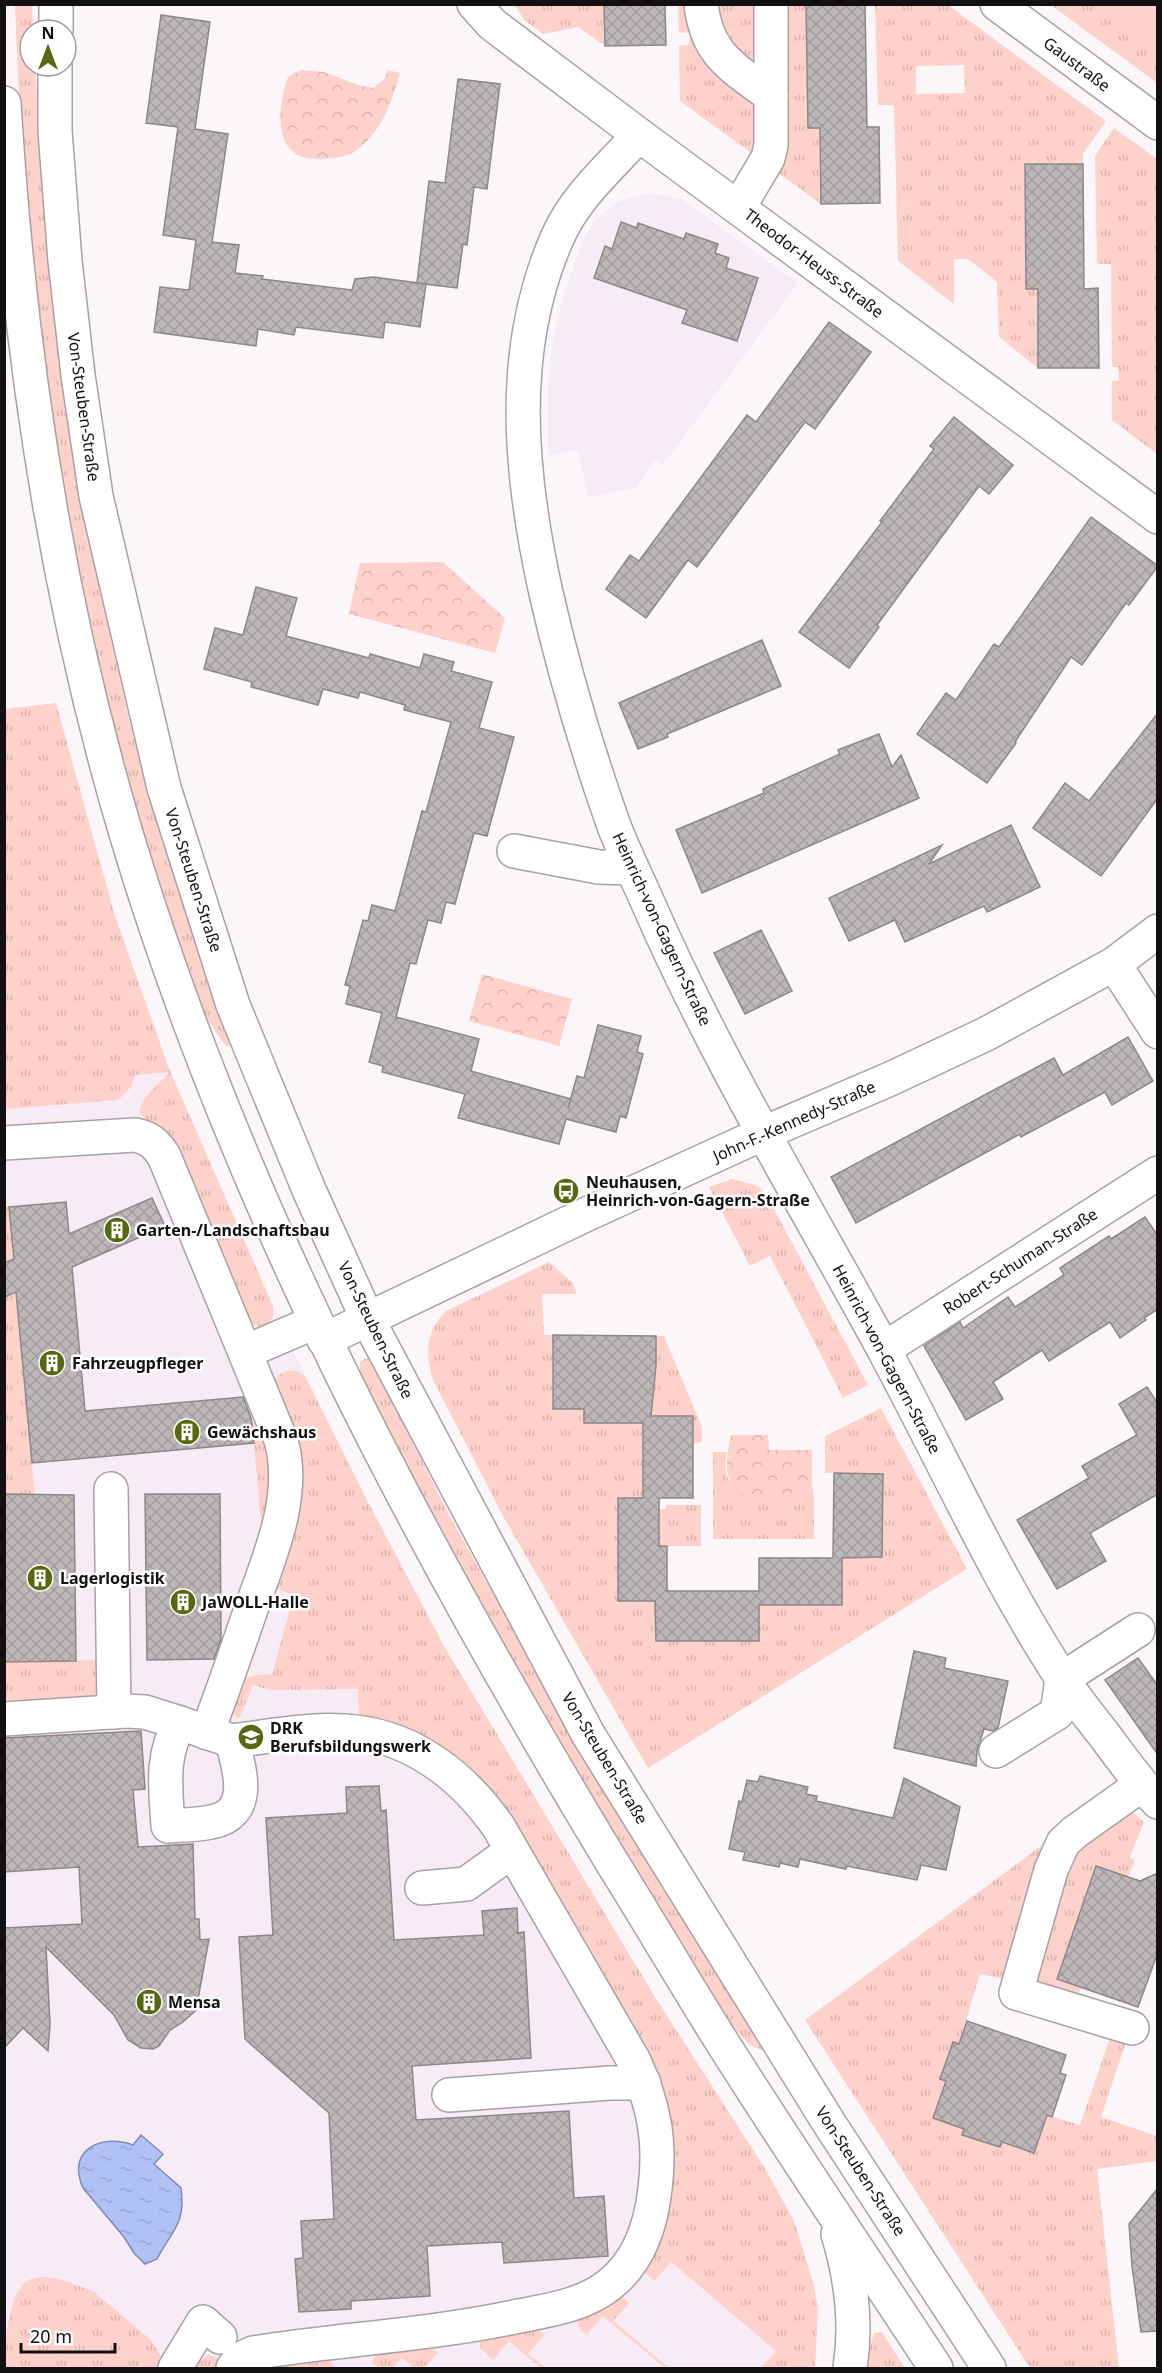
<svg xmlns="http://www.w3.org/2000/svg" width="1162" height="2373" font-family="'Noto Sans',sans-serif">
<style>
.built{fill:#f7ebf5}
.grass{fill:url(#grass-tufts);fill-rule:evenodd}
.forest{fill:url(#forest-crowns)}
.pitch{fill:#fed2ca}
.water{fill:url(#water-ripples);stroke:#818cb3;stroke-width:1.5}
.building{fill:url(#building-cross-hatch);stroke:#8d8789;stroke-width:1.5}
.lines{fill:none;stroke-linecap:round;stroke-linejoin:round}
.minor-casing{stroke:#a6a2a6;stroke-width:36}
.major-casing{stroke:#a6a2a6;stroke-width:36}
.minor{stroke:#fff;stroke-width:33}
.major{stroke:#fff;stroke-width:33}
.labels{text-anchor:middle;stroke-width:5;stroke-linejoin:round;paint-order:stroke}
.street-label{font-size:16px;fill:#121011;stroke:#fff}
.poi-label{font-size:16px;font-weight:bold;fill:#121011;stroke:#fff;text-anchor:start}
</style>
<defs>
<pattern id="grass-tufts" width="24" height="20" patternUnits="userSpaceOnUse" patternTransform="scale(1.5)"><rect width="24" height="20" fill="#fed2ca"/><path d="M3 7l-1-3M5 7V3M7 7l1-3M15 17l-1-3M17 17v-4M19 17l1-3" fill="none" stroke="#d9b3ac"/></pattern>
<pattern id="forest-crowns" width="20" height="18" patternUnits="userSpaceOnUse" patternTransform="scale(1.5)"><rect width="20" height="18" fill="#fed2ca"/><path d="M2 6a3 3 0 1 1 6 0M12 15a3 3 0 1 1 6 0" fill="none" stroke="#d9b3ac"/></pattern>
<pattern id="water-ripples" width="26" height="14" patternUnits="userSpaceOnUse" patternTransform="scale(1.5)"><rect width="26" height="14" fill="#b0c1f8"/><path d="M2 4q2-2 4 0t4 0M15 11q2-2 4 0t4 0" fill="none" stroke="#96a5d4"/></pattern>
<pattern id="building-cross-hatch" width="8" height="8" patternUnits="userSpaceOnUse" patternTransform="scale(1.5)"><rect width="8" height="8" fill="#bdb7b8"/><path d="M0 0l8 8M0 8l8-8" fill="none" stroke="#a19c9d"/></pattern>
</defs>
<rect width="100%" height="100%" fill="#fbf6fa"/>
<g class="built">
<polygon points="650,194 666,195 683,200 798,283 663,465 655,460 636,488 588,497 578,450 548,455 548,381 553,338 563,297 582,242 592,224 603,213 616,203 632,197"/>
<polygon points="170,1071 289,1342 369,1504 444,1646 551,1828 655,1998 766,2170 794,2221 814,2285 818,2311 815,2368 5,2368 5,1086"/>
</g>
<g class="grass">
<path d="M15,5H32L33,30H30V66H35L45,230L52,300L81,499L129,720L158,828L230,1046H226C187,997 175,931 156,873C65,593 25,297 15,5Z"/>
<polygon points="515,5 604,5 605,46 578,27 543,34 524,20"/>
<polygon points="678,5 806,5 808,128 820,128 821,204 680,101 679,46 689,45 690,33 679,32"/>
<path d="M875,5H948L1106,121L1083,154V164H1025L1026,289H1038V368L999,337L997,282L968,259H954V304L898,261L894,105H878ZM964,65L965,93L916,94V66Z"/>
<polygon points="1051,5 1157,5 1157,83"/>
<polygon points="1114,128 1157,159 1157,454 1112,420 1112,381 1119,381 1118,367 1112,367 1111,264 1097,264 1095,156"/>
<path d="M56,703L115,916L170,1071L273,1306V1317L269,1324C258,1328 253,1326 246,1317L158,1127L146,1121L140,1113C139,1097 160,1085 169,1072L135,1075L131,1087L118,1100L5,1109V709Z"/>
<polygon points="733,1179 758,1186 766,1194 868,1385 843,1398 770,1256 750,1266 709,1187"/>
<polygon points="5,1207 9,1207 14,1259 5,1263"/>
<path d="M549,1262L573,1283L577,1294H542L544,1335H553L552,1408L584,1409V1423L643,1416V1498H618V1601H655L656,1641H759V1605H842V1558L883,1474L825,1473V1436L881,1408L967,1569L648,1768L503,1516L432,1378C426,1349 425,1333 446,1311Z"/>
<polygon points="16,1292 35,1497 5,1495 4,1297"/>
<path d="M656,1336H664L702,1427V1442L693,1443V1416H646C657,1390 656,1363 656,1336Z"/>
<polygon points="366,1358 373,1362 448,1513 551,1698 766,2048 764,2051 750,2045 730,2024 537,1706 434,1520 360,1373 360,1362"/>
<path d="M288,1371H297L305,1376L369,1504L444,1646L655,1997L766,2170L794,2221L814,2285L818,2311L815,2368H761L776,2351L671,2262L654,2281L641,2269L673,2146L672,2126L666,2093L511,1820L359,1717L358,1689L270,1690L253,1685L239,1719L233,1713C231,1686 245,1672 272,1675L294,1595L275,1588L274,1383L278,1375Z"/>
<polygon points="252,1422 260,1424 276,1468 263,1542"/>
<path d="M713,1452H727C719,1487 742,1500 773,1499C788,1498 803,1497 812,1485L814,1500V1539H713Z"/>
<polygon points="666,1505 701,1505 701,1546 659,1546 659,1509 665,1509"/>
<polygon points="107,1660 103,1685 97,1693 84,1700 5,1702 5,1662"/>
<polygon points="1127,1807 1144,1822 1130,1857 1135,1860 1128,1877 1096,1867 1057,1979 1081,1988 1075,2005 1031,1989 1062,1866"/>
<polygon points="1064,1829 1004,1979 980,1974 959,2044 941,2079 946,2081 933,2118 964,2129 962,2135 1000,2147 1002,2142 1034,2153 1047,2115 1080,2125 1111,2035 1127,2039 1101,2117 1157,2136 1158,2161 1097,2169 1119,2368 1030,2368 805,2020"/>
<path d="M42,2277L60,2279L93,2291L150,2339L160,2354L162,2368H5C5,2347 7,2291 29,2280C32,2278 38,2278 42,2277Z"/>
<polygon points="619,2293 629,2303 613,2321 669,2368 665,2368 603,2316 586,2335 578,2326 578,2317"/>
<polygon points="536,2327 544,2335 528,2354 546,2368 541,2368 509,2341 493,2360 480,2348 480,2341 483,2339"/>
<polygon points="882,2332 905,2368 864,2368 874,2333"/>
<polygon points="431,2347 438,2353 424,2368 414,2368 402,2358 393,2368 378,2368 372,2363 376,2354"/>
<polygon points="208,2355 218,2357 220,2368 191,2368"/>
<polygon points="328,2359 337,2368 252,2368"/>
</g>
<g class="forest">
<path d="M301,70L324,72L358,85L373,88L384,79L388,70L400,73C392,101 382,131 358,149C349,157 335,158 323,159C272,163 276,111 288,77Z"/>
<polygon points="443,562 505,618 495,653 349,614 360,563"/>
<polygon points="482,974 572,999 559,1046 469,1021"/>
<path d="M731,1435H768L769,1450H812V1485C802,1498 790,1498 774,1499C725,1502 722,1476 731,1435Z"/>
</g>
<polygon class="pitch" points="1090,5 1157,5 1157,56"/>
<path class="water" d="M141,2135L163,2154L154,2164L181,2188C186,2224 172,2230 157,2259L145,2264L134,2253L124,2237L83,2188C66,2151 100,2133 133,2145Z"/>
<g class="building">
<polygon points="604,4 665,4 666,45 605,46"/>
<polygon points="806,4 865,4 867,127 879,127 880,203 821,204 820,128 808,128"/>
<polygon points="161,15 210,22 195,129 228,134 212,242 239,245 235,273 263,276 262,279 352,290 355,279 373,277 426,284 420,327 385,322 383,338 296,327 294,335 258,329 256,346 154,332 160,287 189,290 196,240 163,235 178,127 146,123"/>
<polygon points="458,79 500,84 487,189 474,187 467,245 463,244 457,288 417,283 429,181 445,183"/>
<polygon points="1025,164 1083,164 1084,289 1098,288 1099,368 1038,368 1038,289 1026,289"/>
<polygon points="621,222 637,228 638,223 684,239 686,233 718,244 715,253 729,258 726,268 758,278 737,341 682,323 687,310 594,278 605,246 612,249"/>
<polygon points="829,322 871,352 815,429 805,422 697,567 688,560 646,618 606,589 630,555 639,561 747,415 756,422"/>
<polygon points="954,417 1013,465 989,494 979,486 877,625 879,627 849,668 799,632 882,522 880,521 934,449 930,446"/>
<polygon points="1091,517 1158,566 1129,605 1126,603 1082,665 1071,657 1015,742 1016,743 987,783 917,734 946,693 956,700 994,644 999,647"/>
<polygon points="256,587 297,598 286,636 369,658 370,654 420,668 424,654 454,662 451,671 492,682 479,728 514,737 487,836 474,833 455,904 446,902 441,923 428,920 416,964 410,963 396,1017 479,1039 471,1071 571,1099 568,1108 577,1076 584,1078 598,1025 641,1036 637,1052 643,1054 626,1118 620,1116 616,1132 566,1119 559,1144 458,1118 465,1094 382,1072 383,1066 369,1062 382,1013 346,1004 350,986 345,985 363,920 368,921 372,905 395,911 422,811 426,812 451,722 404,710 405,705 360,692 358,698 323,689 318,705 251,687 252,682 204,669 215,628 243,635"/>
<polygon points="762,640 781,686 667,734 668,737 638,749 619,703"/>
<polygon points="1158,713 1158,798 1101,876 1033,828 1065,783 1089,801"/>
<polygon points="879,734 892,767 901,755 919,798 702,893 676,830 764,793 763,789 840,754 838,750"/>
<polygon points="1011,825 1040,887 987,912 984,906 905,942 895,920 849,941 829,898 942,845 929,864"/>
<polygon points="761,930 792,991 745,1014 714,953"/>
<polygon points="1128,1037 1153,1081 1112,1105 1105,1092 1021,1137 1020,1134 856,1223 831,1177 1054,1058 1063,1075"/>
<polygon points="152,1198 165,1226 72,1267 85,1411 243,1397 251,1418 254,1443 32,1463 16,1292 4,1297 4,1263 14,1259 9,1207 66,1202 69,1234"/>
<polygon points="1145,1217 1158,1236 1158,1309 1144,1318 1146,1320 1120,1338 1110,1322 1049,1361 1042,1350 993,1382 1003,1399 966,1420 924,1346 960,1322 963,1328 1008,1297 1015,1307 1064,1275 1060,1268 1109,1236 1111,1239"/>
<polygon points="553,1335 656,1336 656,1365 651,1416 693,1416 693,1498 659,1498 659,1546 667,1546 667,1591 759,1591 759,1558 833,1558 834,1473 883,1474 882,1557 842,1558 842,1605 759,1605 759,1641 656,1641 655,1601 618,1601 618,1498 643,1498 643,1423 584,1423 584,1409 553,1409"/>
<polygon points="1147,1387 1158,1404 1158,1494 1090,1533 1106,1561 1057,1589 1017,1520 1089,1478 1082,1466 1137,1435 1119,1404"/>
<polygon points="4,1494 74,1495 76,1661 4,1662"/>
<polygon points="145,1494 220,1494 221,1639 214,1659 147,1660"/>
<polygon points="914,1651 946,1658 944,1668 1008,1681 998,1728 993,1731 984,1729 977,1751 976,1766 894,1748"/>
<polygon points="1138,1658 1158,1686 1158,1755 1105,1680"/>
<polygon points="141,1731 145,1789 133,1790 138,1847 193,1844 195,1919 199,1919 200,1940 209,1939 196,2010 183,2022 170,2030 159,2046 153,2049 141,2048 128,2040 114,2015 46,1947 50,2024 48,2051 23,2028 4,2048 4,1928 82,1924 79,1867 4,1872 4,1738"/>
<polygon points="760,1776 808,1787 806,1794 817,1796 816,1801 893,1818 904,1778 960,1807 946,1870 921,1865 917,1880 847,1866 846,1869 800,1859 798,1867 780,1863 779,1867 743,1860 745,1852 729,1849 739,1801 742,1802 747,1780 758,1782"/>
<polygon points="379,1786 381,1811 386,1810 394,1940 484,1935 482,1911 517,1908 518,1933 524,1932 531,2058 412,2066 416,2120 569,2111 574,2198 604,2196 608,2256 504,2263 502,2242 427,2246 430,2296 351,2301 351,2309 299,2312 295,2259 303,2258 301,2221 334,2219 329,2113 245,2039 239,1937 273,1935 266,1818 347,1813 346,1787"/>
<polygon points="1096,1866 1140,1881 1158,1873 1158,1952 1138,2007 1057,1979"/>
<polygon points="967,2021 1066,2055 1060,2073 1066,2075 1052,2117 1047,2115 1034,2153 1002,2142 1000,2147 962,2135 964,2129 933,2118 946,2081 940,2079 953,2042 959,2044"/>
<polygon points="1158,2188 1158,2331 1141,2332 1132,2266 1129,2224"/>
</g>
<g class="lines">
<defs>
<g id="minor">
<polyline points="474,4 492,24 639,135 1158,517"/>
<path d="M701,4C707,56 733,67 771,96"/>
<polyline points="56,30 56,4"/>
<polyline points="55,66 55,131 65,261 78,375 96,496 164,788 233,1005 309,1190 367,1318 588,1734 829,2123 989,2368"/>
<path d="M4,103C19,352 56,601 128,840C238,1204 417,1540 613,1864C648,1920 682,1978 717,2034C788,2147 863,2257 936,2368"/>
<path d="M639,135C610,167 576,196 558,236C507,350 520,476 546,593C564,672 587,750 614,826C624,852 637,878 648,903C715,1057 803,1201 883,1348C942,1457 993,1572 1061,1677C1074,1697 1090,1717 1105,1736C1122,1759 1138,1782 1158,1802"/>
<polyline points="739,207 768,158 771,145 771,7"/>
<polyline points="514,851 599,867 632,868"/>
<polyline points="1114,964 1158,1032"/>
<path d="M4,1143L135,1135C150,1138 156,1144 164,1156L281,1440C297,1498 269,1557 250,1612C236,1653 222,1693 207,1733"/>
<polyline points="324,1340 585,1215 764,1133 890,1079 986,1034 1114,964 1158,931"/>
<polyline points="884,1349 1158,1173"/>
<polyline points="245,1352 315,1322"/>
<polyline points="111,1489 114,1712"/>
<polyline points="4,1719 126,1711 145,1712 180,1723"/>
<path d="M180,1723L232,1741C240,1770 254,1814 211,1822C197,1825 182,1825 168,1826C166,1790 160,1756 180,1723Z"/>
<path d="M232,1741C273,1736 315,1727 356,1732C416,1739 464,1778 498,1826L634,2061C654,2105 661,2141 655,2189C651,2225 639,2262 609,2285C584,2305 550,2310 519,2316C431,2335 342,2339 253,2353L240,2359L233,2368"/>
<polyline points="996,1751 1057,1713 1062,1679 1138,1630"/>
<polyline points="422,1888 466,1884 512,1851"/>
<polyline points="1132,2028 1016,1993 1051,1870 1063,1843 1075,1832 1141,1785"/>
<polyline points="449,2095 610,2083 644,2083"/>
<path d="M838,2234C851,2277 857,2323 850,2368"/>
<polyline points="175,2368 203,2322 220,2337"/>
</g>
<polyline id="major" points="997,4 1158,123"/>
</defs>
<use href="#minor" class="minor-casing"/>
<use href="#major" class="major-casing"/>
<use href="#minor" class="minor"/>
<use href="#major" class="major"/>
</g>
<defs>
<symbol id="bus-disc" viewBox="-11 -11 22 22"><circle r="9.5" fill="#586811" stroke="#fff"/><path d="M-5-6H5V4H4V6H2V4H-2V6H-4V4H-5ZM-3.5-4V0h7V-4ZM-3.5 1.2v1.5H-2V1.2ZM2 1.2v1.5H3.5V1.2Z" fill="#fff"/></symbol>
<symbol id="building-disc" viewBox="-11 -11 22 22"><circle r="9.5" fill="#586811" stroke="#fff"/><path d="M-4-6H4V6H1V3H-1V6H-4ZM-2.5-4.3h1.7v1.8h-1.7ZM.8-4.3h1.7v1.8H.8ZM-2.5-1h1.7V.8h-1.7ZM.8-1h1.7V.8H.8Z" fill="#fff"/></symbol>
<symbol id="school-disc" viewBox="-11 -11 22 22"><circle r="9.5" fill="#586811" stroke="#fff"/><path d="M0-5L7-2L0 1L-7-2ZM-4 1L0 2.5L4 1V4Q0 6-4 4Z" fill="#fff"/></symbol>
</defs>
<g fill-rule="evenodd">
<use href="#bus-disc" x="551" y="1176" width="30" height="30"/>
<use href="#building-disc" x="102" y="1215" width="30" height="30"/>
<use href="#building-disc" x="37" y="1348" width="30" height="30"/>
<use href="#building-disc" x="172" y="1417" width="30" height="30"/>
<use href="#building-disc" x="25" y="1563" width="30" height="30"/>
<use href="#building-disc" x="168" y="1587" width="30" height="30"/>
<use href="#school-disc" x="236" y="1722" width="30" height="30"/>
<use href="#building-disc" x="134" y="1987" width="30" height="30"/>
</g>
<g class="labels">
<g class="street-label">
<text transform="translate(1077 64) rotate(37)" y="6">Gaustraße</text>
<text transform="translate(814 263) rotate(37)" y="6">Theodor-Heuss-Straße</text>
<text transform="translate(84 407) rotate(82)" y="6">Von-Steuben-Straße</text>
<text transform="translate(194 880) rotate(72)" y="6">Von-Steuben-Straße</text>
<text transform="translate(662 929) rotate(65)" y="6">Heinrich-von-Gagern-Straße</text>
<text transform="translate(794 1121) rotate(-24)" y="6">John-F.-Kennedy-Straße</text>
<text transform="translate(1020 1261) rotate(-33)" y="6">Robert-Schuman-Straße</text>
<text transform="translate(376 1330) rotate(64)" y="6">Von-Steuben-Straße</text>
<text transform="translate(887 1359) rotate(62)" y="6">Heinrich-von-Gagern-Straße</text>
<text transform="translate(605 1758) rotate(59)" y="6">Von-Steuben-Straße</text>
<text transform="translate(861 2171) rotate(57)" y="6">Von-Steuben-Straße</text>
</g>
<g class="poi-label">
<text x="586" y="1188">Neuhausen,<tspan x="586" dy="18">Heinrich-von-Gagern-Straße</tspan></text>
<text x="136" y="1236">Garten-/Landschaftsbau</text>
<text x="72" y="1369">Fahrzeugpfleger</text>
<text x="207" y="1438">Gewächshaus</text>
<text x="60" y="1584">Lagerlogistik</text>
<text x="202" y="1608">JaWOLL-Halle</text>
<text x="270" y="1734">DRK<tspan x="270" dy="18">Berufsbildungswerk</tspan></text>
<text x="168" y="2008">Mensa</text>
</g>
</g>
<rect width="1162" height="2373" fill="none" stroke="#121011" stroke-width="12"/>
<g transform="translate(48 48)"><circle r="28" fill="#ffffff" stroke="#a09fa0" stroke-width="1.5"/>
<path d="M0-4.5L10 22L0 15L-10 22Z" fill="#586811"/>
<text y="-9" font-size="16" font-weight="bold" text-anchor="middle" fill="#121011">N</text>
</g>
<path d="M21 2343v9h94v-9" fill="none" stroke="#121011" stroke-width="3"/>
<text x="30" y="2343" font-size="18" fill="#121011" stroke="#ffffff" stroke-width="4.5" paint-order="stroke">20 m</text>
</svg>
